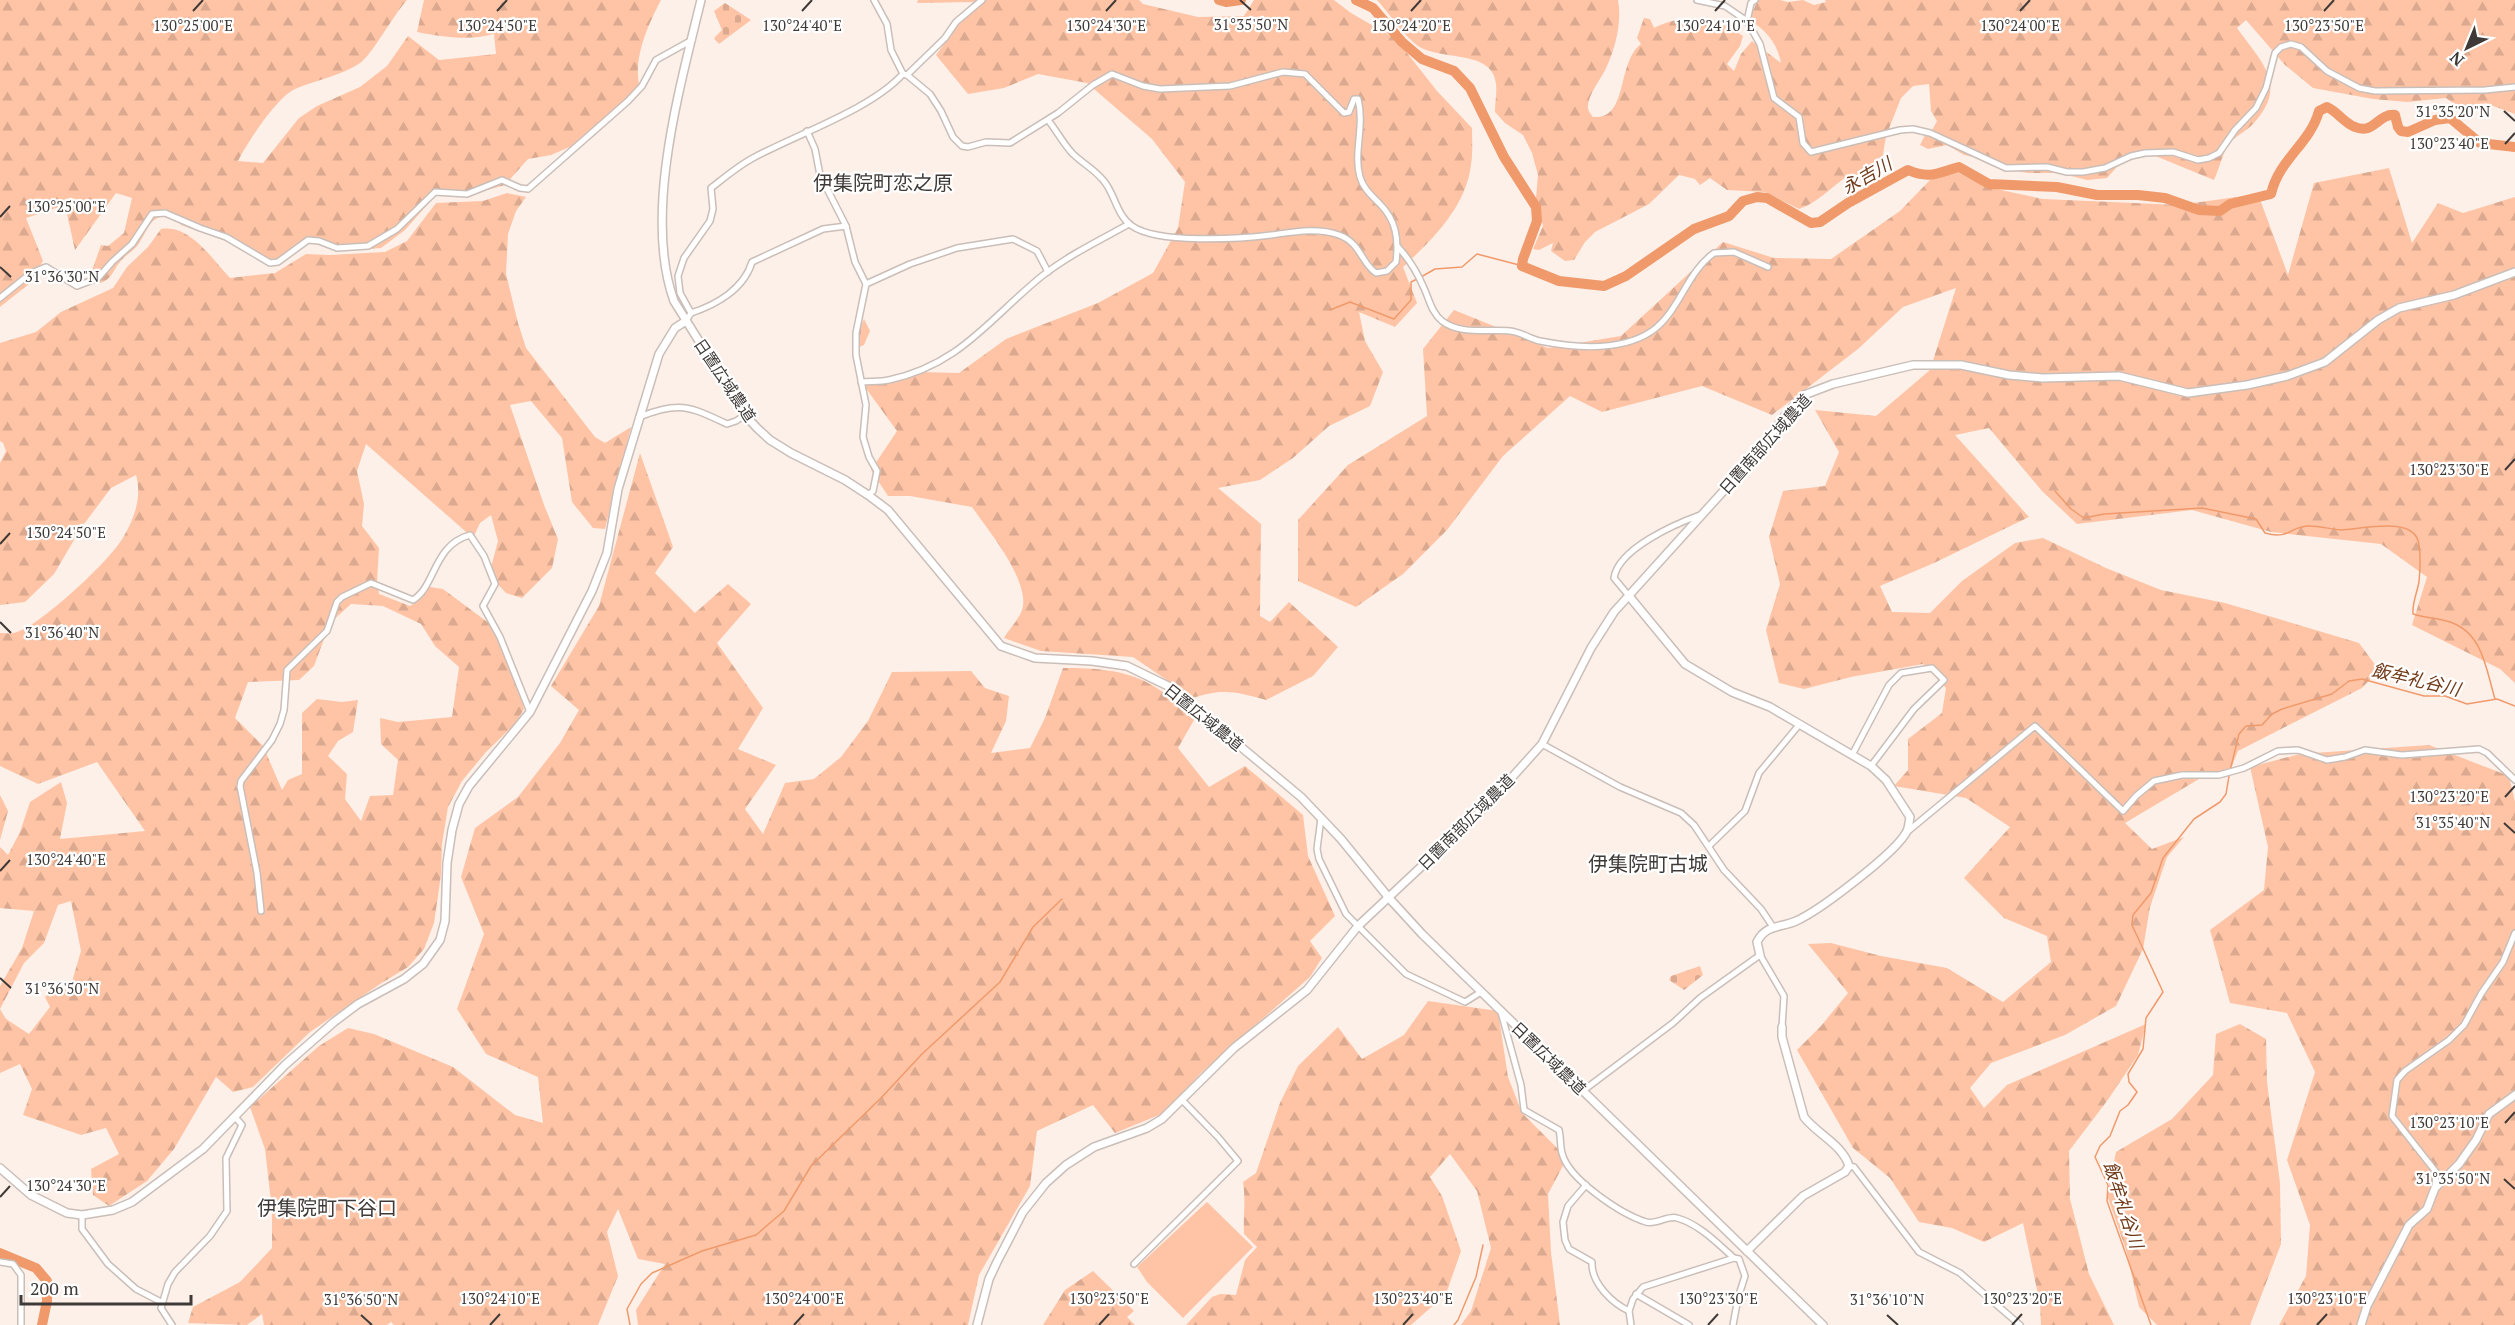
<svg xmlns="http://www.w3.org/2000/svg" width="2515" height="1325" font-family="'PT Serif','Noto Sans JP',serif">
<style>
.forest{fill:url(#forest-firs);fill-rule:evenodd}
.cemetery{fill:url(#cemetery-stones)}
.pitch{fill:#fec4a5}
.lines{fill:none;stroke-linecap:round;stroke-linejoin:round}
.stream{stroke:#f09a6c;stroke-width:1.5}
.river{stroke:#f09a6c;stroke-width:10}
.minor-casing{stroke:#cabeb8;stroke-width:8}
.tertiary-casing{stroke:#cabeb8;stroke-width:10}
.minor{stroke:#fff;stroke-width:5}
.tertiary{stroke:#fff;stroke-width:7}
.ticks{fill:none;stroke:#3f3a37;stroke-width:2}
.labels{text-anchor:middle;stroke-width:4.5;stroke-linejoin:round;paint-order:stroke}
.street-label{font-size:16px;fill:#3f3a37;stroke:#fff}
.water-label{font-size:18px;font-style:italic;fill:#713a19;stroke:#fff}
.quarter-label{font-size:20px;fill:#3f3a37;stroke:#fff}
.ticks-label{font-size:15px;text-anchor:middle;fill:#3f3a37;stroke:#fff;stroke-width:4.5;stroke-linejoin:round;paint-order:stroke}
</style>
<defs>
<pattern id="forest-firs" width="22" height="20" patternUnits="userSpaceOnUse" patternTransform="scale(1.5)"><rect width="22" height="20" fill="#fec4a5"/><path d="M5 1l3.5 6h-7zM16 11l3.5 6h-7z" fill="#dba98f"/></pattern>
<pattern id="cemetery-stones" width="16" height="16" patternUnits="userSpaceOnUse" patternTransform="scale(1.5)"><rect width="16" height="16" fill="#fec4a5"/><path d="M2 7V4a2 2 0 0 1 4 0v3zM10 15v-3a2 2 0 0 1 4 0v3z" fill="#dba98f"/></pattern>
</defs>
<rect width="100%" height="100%" fill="#fdf0e9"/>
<g class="forest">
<path d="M0,0H407C394,14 372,55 360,63C341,76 316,80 295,89C277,97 247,143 238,161L263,163L299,118L317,106L360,87L387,66L408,36L439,60L496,54L494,34C467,41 444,37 417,32L424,0H661C647,27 631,62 641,92L593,137L551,155L528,159L505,185L466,196L436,195L405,230L381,248L339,251L318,242L305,245L277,261L263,258L240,246L181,225L174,216C148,214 150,229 137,246C132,252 124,256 119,263C111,274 111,281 96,284L89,279L101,245L108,246L124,233L132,198L116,193L75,250L65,205L26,218L43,261L29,284L0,307Z"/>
<path d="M918,0H1139L1143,4L1198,17L1244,16L1254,0H1334L1351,13L1396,39L1437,91L1472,128C1472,140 1473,153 1471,165C1466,207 1432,240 1403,267L1417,303L1395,327L1359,312L1365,341L1383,372L1370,406L1329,426L1293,458L1260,480L1218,488L1261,524L1260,616L1270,622L1289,602L1338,647L1313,676L1266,700C1237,692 1223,688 1193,698L1133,657L1041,651L1004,638C1009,629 1022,616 1023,606C1027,577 988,530 972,507L910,496H888L871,470L897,431L862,383L920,372L959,373L1006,339L1098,303L1153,273L1178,228L1185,182L1152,139L1087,83L1038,74L1004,88L968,94L936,55L975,2L917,3Z"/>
<path d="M1377,0H1618C1622,21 1616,46 1607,66C1602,78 1591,90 1588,104C1587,110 1590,113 1593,117C1629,120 1616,63 1641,44L1637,38L1644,18L1650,19L1654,28C1684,13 1716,16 1743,36L1740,46L1727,64L1734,71L1741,54L1752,41L1781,63C1777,42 1766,31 1749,19L1758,0H1780L1788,2L1803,0L1814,5L1826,2L1825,0H2515V114L2485,103L2466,112L2446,98L2407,102L2373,99L2313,88L2285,65L2246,20L2237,28C2262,63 2289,85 2253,124C2246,132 2233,137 2228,145C2224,150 2218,172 2214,180L2153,155L2140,154L2124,159L2107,178L2087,180L2059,173H2028L2005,169L1994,162L1964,155L1947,145L1928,149L1920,145L1925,135L1930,134L1937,121L1931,111L1929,84L1913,86L1901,98L1886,136L1883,155L1858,178L1848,176C1832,186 1818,203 1799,209L1765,192L1727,190L1710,178L1700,185L1695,179L1679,175L1649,204L1595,232L1585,242L1574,260L1565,261L1551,251L1553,243L1539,250L1533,249L1543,226L1536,198L1538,175L1532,153L1523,135L1505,123L1495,112C1495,103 1497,93 1496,84C1493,49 1440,61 1418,46C1404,36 1389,13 1377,0Z"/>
<polygon points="2389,168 2412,243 2438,203 2463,213 2515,197 2515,683 2500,669 2412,625 2427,577 2381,544 2271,532 2192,510 2077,524 2042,491 1989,428 1955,435 2029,517 1934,563 1880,586 1892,612 1930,613 1962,581 2015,543 2043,538 2106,568 2161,590 2225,603 2359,643 2379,670 2362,688 2238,751 2231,768 2199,779 2125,823 2152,849 2184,837 2167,857 2150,907 2143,949 2116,1006 2065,1035 1991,1063 1970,1088 1984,1108 2007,1085 2146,1024 2138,1055 2107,1101 2069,1151 2070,1199 2089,1274 2114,1325 2041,1325 2040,1304 2023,1223 1984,1242 1952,1228 1919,1222 1890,1178 1853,1148 1797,1050 1821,1026 1848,993 1808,944 1831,943 1881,956 1947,968 2003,1002 2051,962 2047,936 2004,918 1964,878 2010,827 1966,798 1894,786 1908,770 1908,739 1942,713 1946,688 1923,664 1851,677 1804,689 1779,683 1766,630 1780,584 1769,537 1783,491 1825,486 1839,452 1815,410 1876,416 1930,370 1956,288 1903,307 1858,349 1772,415 1702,386 1602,412 1570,396 1503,456 1447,530 1403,574 1356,607 1298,581 1298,520 1348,465 1427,416 1423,349 1454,310 1548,348 1621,336 1723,242 1774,258 1831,259 1900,211 1930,180 1957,172 1987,187 2043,199 2179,205 2258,194 2288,275 2314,183"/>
<path d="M507,193L526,197L516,211L508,234L506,274L518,323L526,348L595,437L605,443L631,427L605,529L593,528L572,502L562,438L531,401L510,405L544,505L558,539L552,568L522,598L506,593L489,575L498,541L491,515L480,523L473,538L366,444L357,471L364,504L362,526L379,548L377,582L379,594L410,606L418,601L424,586L443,589L490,624L513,671L524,709L515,724L486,752L462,781L448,807L442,844L441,875L434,923L424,949L408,967L380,984L310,1032L253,1087L233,1092L216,1077L174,1149L147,1181L109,1206L93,1195L91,1169L119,1154L106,1128L81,1135L23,1115L32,1089L20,1064L0,1073V986L22,948L34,911L0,908V847L8,855L20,832L30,802L61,782L67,803L60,839L145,831L97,762L38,784L0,766V633C4,633 10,634 14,633C38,628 112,559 124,536C135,517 142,496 136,475L111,488L81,528L54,574L25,602L0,605V463L6,451L3,443L0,441V343L36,332L61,312L113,288L127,267L148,247L161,229C190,224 212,259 230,278L275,273L306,254L330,255L385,252L407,241L436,203L483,201ZM351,604L383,606L421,624L435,646L459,667L452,717L398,722L380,718L381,744L398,760L393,795L370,796L361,821L345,799L347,774L328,756L338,741L353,732L358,700L342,702L317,699L302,713V774L288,780L282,790L263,746L235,718L248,682L299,680L314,666L330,623ZM71,901L81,951L69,992L58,984L45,997L50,1007L29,1034L6,1019L0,1009L24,963L44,943L58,905Z"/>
<path d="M640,453L673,547L655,573L695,613L728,584L751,604L717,643L763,708L738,749L776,765L745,809L763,834L785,783L814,779L841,757L868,721L892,672L971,671L985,688L1009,696L1006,721L991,753L1030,748L1045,718L1063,668C1093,668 1123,669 1150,684C1165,692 1179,705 1192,715L1194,720L1178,748L1209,787L1245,766L1303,815L1308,856L1335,916L1310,941L1322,958L1310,977L1200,1074L1164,1113L1115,1133L1093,1105L1037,1131L1030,1186L979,1275L968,1325H638L636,1310L665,1264L638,1259L618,1209L607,1232L618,1276L598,1325H394L391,1322L387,1325H264L262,1314L247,1325L188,1323L193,1307L240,1282L272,1248V1210L265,1149L250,1107L319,1046L348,1028L374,1034L453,1067L515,1115L543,1123L538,1077L486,1054L457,1009L484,934L461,877L475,828L518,797L560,743L579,710L551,686L599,606Z"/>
<polygon points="2429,745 2509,776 2515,802 2515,1325 2279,1325 2306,1276 2310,1225 2287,1160 2315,1072 2287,1013 2230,1003 2210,930 2264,890 2268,847 2250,767 2300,754"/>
<polygon points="0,795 8,811 0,840"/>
<path d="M1428,1001L1498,1011L1508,1077L1522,1113L1567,1158L1548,1194L1551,1252L1560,1325H1461L1471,1311L1491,1248L1477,1191L1450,1154L1430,1177L1442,1196L1461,1251L1446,1294L1411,1325H1186L1212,1297L1220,1294L1236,1295L1245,1260L1257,1247L1244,1234C1243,1216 1246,1201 1243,1182L1256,1173L1280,1103L1298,1066L1338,1027L1362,1059L1404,1035Z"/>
<polygon points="2240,1024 2266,1039 2267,1082 2280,1183 2281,1244 2250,1325 2157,1325 2139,1307 2126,1250 2107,1195 2116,1152 2172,1119 2213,1075 2216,1034"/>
<polygon points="1093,1271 1134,1311 1127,1317 1135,1325 1043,1325 1065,1290"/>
</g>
<g class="cemetery">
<polygon points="725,3 751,20 719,44 714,38 722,30 714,11"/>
<polygon points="864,319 870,331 864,345 859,347 859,331"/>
<polygon points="1700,966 1703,975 1684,990 1669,980 1671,976"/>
</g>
<polygon class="pitch" points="1207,1202 1253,1247 1183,1318 1147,1282 1137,1267"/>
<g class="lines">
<g class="stream">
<polyline points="1421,277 1435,269 1462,267 1477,254 1523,266"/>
<polyline points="1330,310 1350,302 1394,319 1411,300 1411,282 1417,279"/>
<path d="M2055,491L2071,509L2084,518L2104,514L2202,508L2256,519L2265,533C2290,540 2290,526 2309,526C2320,526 2330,529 2341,530C2360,530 2416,514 2419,545C2421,557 2420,571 2419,582C2417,593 2412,603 2413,614C2425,618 2438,618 2450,622C2483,633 2486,669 2495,699"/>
<polyline points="2230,771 2239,734 2246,726 2262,725 2272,714 2282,709 2332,694 2349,681 2362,679 2424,696 2445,696 2467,704 2497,699 2515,706"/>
<polyline points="630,1325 627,1309 641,1284 652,1273 702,1251 756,1235 784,1211 811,1166 881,1098 922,1054 1000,982 1033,927 1062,899"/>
<polyline points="1454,1325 1458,1320 1476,1277 1483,1245"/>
<polyline points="2151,1325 2107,1201 2108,1185 2095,1157 2100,1146 2110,1136 2120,1111 2128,1105 2137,1092 2129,1082 2128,1074 2143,1049 2146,1018 2163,992 2132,925 2133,915 2151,893 2163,858 2194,819 2220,802 2226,794 2229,776"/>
</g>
<g class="river">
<polyline points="1219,0 1226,2 1241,0"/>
<path d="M1356,0L1373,8L1402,42L1422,59L1454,71L1470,88L1504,157L1536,207L1537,221L1523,259L1522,266L1559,281L1604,286L1626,276L1694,229L1729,216L1743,201L1757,197L1767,198L1811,223L1820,222L1848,203L1908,170C1931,180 1939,172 1959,167L1989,184L2057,187L2097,195H2138L2165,198L2199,210L2220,211L2230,204L2271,194C2279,159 2310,144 2319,111L2327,107C2338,112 2344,123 2355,127C2374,135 2378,113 2395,115L2398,127L2401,131L2408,132L2435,120L2450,118L2480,143L2515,147"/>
<polyline points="0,1253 36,1268 47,1281 47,1301 42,1325"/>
</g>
<defs>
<g id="minor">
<polyline points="874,0 887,24 891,50 903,74"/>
<polyline points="1697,0 1725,6 1747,21 1760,44 1774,98 1799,117 1803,143 1811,152 1900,130 1913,129 1930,133 2006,168 2047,167 2067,172 2083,172 2105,168 2131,156 2145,153 2173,152 2198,160 2209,158 2219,153 2235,130 2256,108 2266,88 2275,53 2281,47 2291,44 2301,47 2327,71 2359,88 2375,91 2485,90 2515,87"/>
<polyline points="1747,21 1751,3 1755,0"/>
<path d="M903,74L907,75L930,94L941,111L953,137L962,146L968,147L986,142L1010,143L1058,113L1093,85L1112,74L1143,86L1160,89L1230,86L1283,72L1305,74L1344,113L1349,112L1354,99H1358C1365,126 1353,153 1360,177C1363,188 1371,195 1379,203C1396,220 1399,238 1396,262L1387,271L1376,273C1361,263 1361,243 1339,235C1317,227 1293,232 1271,235C1239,239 1158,244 1132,226C1116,215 1115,193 1103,180C1094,169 1082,163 1072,153C1063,143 1056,130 1048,120"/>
<polyline points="907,75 945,38 956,22 982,0"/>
<polyline points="807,131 815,149 820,175 846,226 855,262 866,284 856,333 856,355 866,405 863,437 869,457 877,471 873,491 868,495"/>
<path d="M1398,247C1408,258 1417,272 1423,286C1429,298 1431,312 1442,321C1460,335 1489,329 1510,331C1521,332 1530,339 1540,341C1575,348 1621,352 1652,331C1680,311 1686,273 1714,253L1734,252L1768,267"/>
<polyline points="866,284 910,264 957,248 1013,239 1037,251 1048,272"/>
<polyline points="0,298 31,273 46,267 77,286 98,278 112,262 132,244 152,214 165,213 200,228 226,237 270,263 278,262 308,240 319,241 337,248 368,246 397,229 435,192 467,194 502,180 520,188 528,189 628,101 642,86 656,60 692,40"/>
<path d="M691,313C716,305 744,289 752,262L823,229L846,226"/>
<path d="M686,321L691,313L680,293L678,276L684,258L710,221L713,209L711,188C724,178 738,166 753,158C797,134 870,110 903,74"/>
<path d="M861,382C870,381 880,382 889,380C960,365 990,318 1042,276C1069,255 1100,240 1129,224"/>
<path d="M639,417C679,401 689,406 727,424L736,421L745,415"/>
<path d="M1629,596L1614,578C1618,549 1675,524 1700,515"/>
<polyline points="1542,744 1620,787 1681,813 1694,825 1724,870 1761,909 1773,927"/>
<polyline points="1852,755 1889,685 1901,673 1932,668 1944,680 1914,709 1871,766"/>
<polyline points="1321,818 1317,849 1319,859 1346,914 1406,974 1465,1002 1481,992"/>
<polyline points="1907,832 2035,726 2123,811 2136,796 2154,781 2182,775 2219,775 2244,768 2278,751 2298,750 2327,760 2345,757 2365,750 2402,755 2479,749 2487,753 2515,780"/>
<polyline points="1709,846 1745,811 1759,773 1799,725"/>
<path d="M261,911L257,873L240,786L241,781L272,740L280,724L284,710L287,670L327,631L337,602L342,597L371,583L413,600C436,586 433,545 470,535L484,556L495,584L483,606L500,637L530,712"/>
<path d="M1501,1012L1521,1085L1524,1110L1559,1130C1561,1138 1560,1146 1562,1153C1568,1179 1621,1214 1646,1222C1656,1225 1668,1215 1677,1218C1699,1224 1717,1243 1734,1258L1739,1259L1745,1276L1738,1298L1733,1325"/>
<polyline points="1584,1090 1673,1023 1700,998 1760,955 1784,996 1782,1027"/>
<polyline points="1849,1166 1854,1167 1919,1252 1960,1273 2020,1325"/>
<path d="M1586,1185L1568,1206L1563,1222L1565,1240L1569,1249L1592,1262C1591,1283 1612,1303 1629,1311"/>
<polyline points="2435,1188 2436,1172 2392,1116 2397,1080 2405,1071 2449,1040 2464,1025 2481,994 2503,962 2515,933"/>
<polyline points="82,1215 82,1229 108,1264 136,1289 163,1303"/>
<polyline points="0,1262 13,1264 21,1275 21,1325"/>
<polyline points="1134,1264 1238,1161 1218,1137 1182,1100"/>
<polyline points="1636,1294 1689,1325"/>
<polyline points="172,1325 161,1308 168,1284 175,1272 210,1236 227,1211 226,1158 242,1125 235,1117"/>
<polyline points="1631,1325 1629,1311 1633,1299 1643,1287 1734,1258"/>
</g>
<g id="tertiary">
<path d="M701,0C680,87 643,215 674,301L745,415L757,428L770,440L791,453L845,480L868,495L888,510L1001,646L1035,658L1092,661L1127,666L1168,686L1301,797L1341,839L1389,898L1422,934L1823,1325"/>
<path d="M1629,596L1685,664L1732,692L1770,707L1871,766L1886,780L1910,817C1909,822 1909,827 1907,831C1897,852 1819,911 1796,921C1781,928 1766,924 1757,942L1760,955"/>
<polyline points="0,1168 31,1195 67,1213 82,1215 113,1210 132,1202 203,1149 285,1065 334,1022 358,1004 404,979 423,964 440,940 445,921 447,863 452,830 459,804 469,786 530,712 592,591 607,553 618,489 659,354 675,328 686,321"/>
<path d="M1747,1251L1803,1196L1845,1172L1849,1166C1843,1145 1817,1134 1804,1117L1782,1037V1027"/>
<polyline points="977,1325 989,1279 997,1262 1023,1212 1046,1183 1066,1165 1094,1147 1147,1128 1162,1119 1234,1048 1307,990 1358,926 1487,805 1542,744 1591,648 1614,612 1756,455 1787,413 1804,395 1833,384 1913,365 1961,365 2009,375 2043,378 2119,376 2188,393 2247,385 2287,376 2325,362 2378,320 2399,308 2454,295 2515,272"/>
<polyline points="2361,1325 2367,1306 2409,1225 2427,1209 2435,1188 2459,1164 2476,1140 2489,1114 2515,1095"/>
</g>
</defs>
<use href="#minor" class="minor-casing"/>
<use href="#tertiary" class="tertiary-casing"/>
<use href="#minor" class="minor"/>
<use href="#tertiary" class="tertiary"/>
</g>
<path class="ticks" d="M1240,0L1251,10M193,11L203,0M497,11L507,0M802,11L812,0M1106,11L1116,0M1411,11L1421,0M1715,11L1725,0M2020,11L2030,0M2324,11L2334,0M2504,111L2515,121M2505,144L2515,133M0,217L10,206M0,267L11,277M2505,470L2515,459M0,544L10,533M0,622L11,633M2505,797L2515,786M2504,823L2515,833M0,871L10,860M0,978L11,988M2505,1123L2515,1112M2504,1179L2515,1189M0,1197L10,1186M361,1315L372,1325M1887,1315L1898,1325M490,1325L500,1314M794,1325L804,1314M1099,1325L1109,1314M1403,1325L1413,1314M1708,1325L1718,1314M2012,1325L2022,1314M2317,1325L2327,1314"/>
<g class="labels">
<g class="street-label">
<text transform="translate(725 380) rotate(56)" y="6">日置広域農道</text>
<text transform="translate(1765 444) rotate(-48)" y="6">日置南部広域農道</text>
<text transform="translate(1204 717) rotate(39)" y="6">日置広域農道</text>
<text transform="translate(1466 822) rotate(-45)" y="6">日置南部広域農道</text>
<text transform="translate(1549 1058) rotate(44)" y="6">日置広域農道</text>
</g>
<g class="water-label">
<text transform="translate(1867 176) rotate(-30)" y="6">永吉川</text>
<text transform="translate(2416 680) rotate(13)" y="6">飯牟礼谷川</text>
<text transform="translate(2123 1205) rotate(72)" y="6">飯牟礼谷川</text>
</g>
<g class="quarter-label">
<text x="883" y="190">伊集院町恋之原</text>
<text x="1648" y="871">伊集院町古城</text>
<text x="327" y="1215">伊集院町下谷口</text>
</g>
</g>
<g class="ticks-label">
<text x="1251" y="30">31°35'50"N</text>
<text x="802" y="31">130°24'40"E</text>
<text x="193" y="31">130°25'00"E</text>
<text x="497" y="31">130°24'50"E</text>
<text x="1106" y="31">130°24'30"E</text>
<text x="1411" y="31">130°24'20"E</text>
<text x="1715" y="31">130°24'10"E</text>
<text x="2020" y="31">130°24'00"E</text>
<text x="2324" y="31">130°23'50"E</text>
<text x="2453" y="117">31°35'20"N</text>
<text x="2449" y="149">130°23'40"E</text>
<text x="66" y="212">130°25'00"E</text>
<text x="62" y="282">31°36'30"N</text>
<text x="2449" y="475">130°23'30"E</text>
<text x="66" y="538">130°24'50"E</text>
<text x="62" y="638">31°36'40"N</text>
<text x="2449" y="802">130°23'20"E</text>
<text x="2453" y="828">31°35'40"N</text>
<text x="66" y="865">130°24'40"E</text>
<text x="62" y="994">31°36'50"N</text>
<text x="2449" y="1128">130°23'10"E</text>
<text x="2453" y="1184">31°35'50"N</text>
<text x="66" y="1191">130°24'30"E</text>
<text x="500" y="1304">130°24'10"E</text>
<text x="804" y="1304">130°24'00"E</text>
<text x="1109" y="1304">130°23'50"E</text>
<text x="1413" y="1304">130°23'40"E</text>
<text x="1718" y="1304">130°23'30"E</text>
<text x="2022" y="1304">130°23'20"E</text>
<text x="2327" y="1304">130°23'10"E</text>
<text x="361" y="1305">31°36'50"N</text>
<text x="1887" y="1305">31°36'10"N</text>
</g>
<g transform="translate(2467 48) rotate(223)" stroke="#ffffff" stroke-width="4.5" paint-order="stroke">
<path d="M0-4.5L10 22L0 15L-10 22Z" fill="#3f3a37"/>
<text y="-9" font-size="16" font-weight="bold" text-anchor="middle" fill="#3f3a37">N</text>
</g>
<path d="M21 1295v9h170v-9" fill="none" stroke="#3f3a37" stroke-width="3"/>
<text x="30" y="1295" font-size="18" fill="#3f3a37" stroke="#ffffff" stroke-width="4.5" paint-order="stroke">200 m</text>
</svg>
